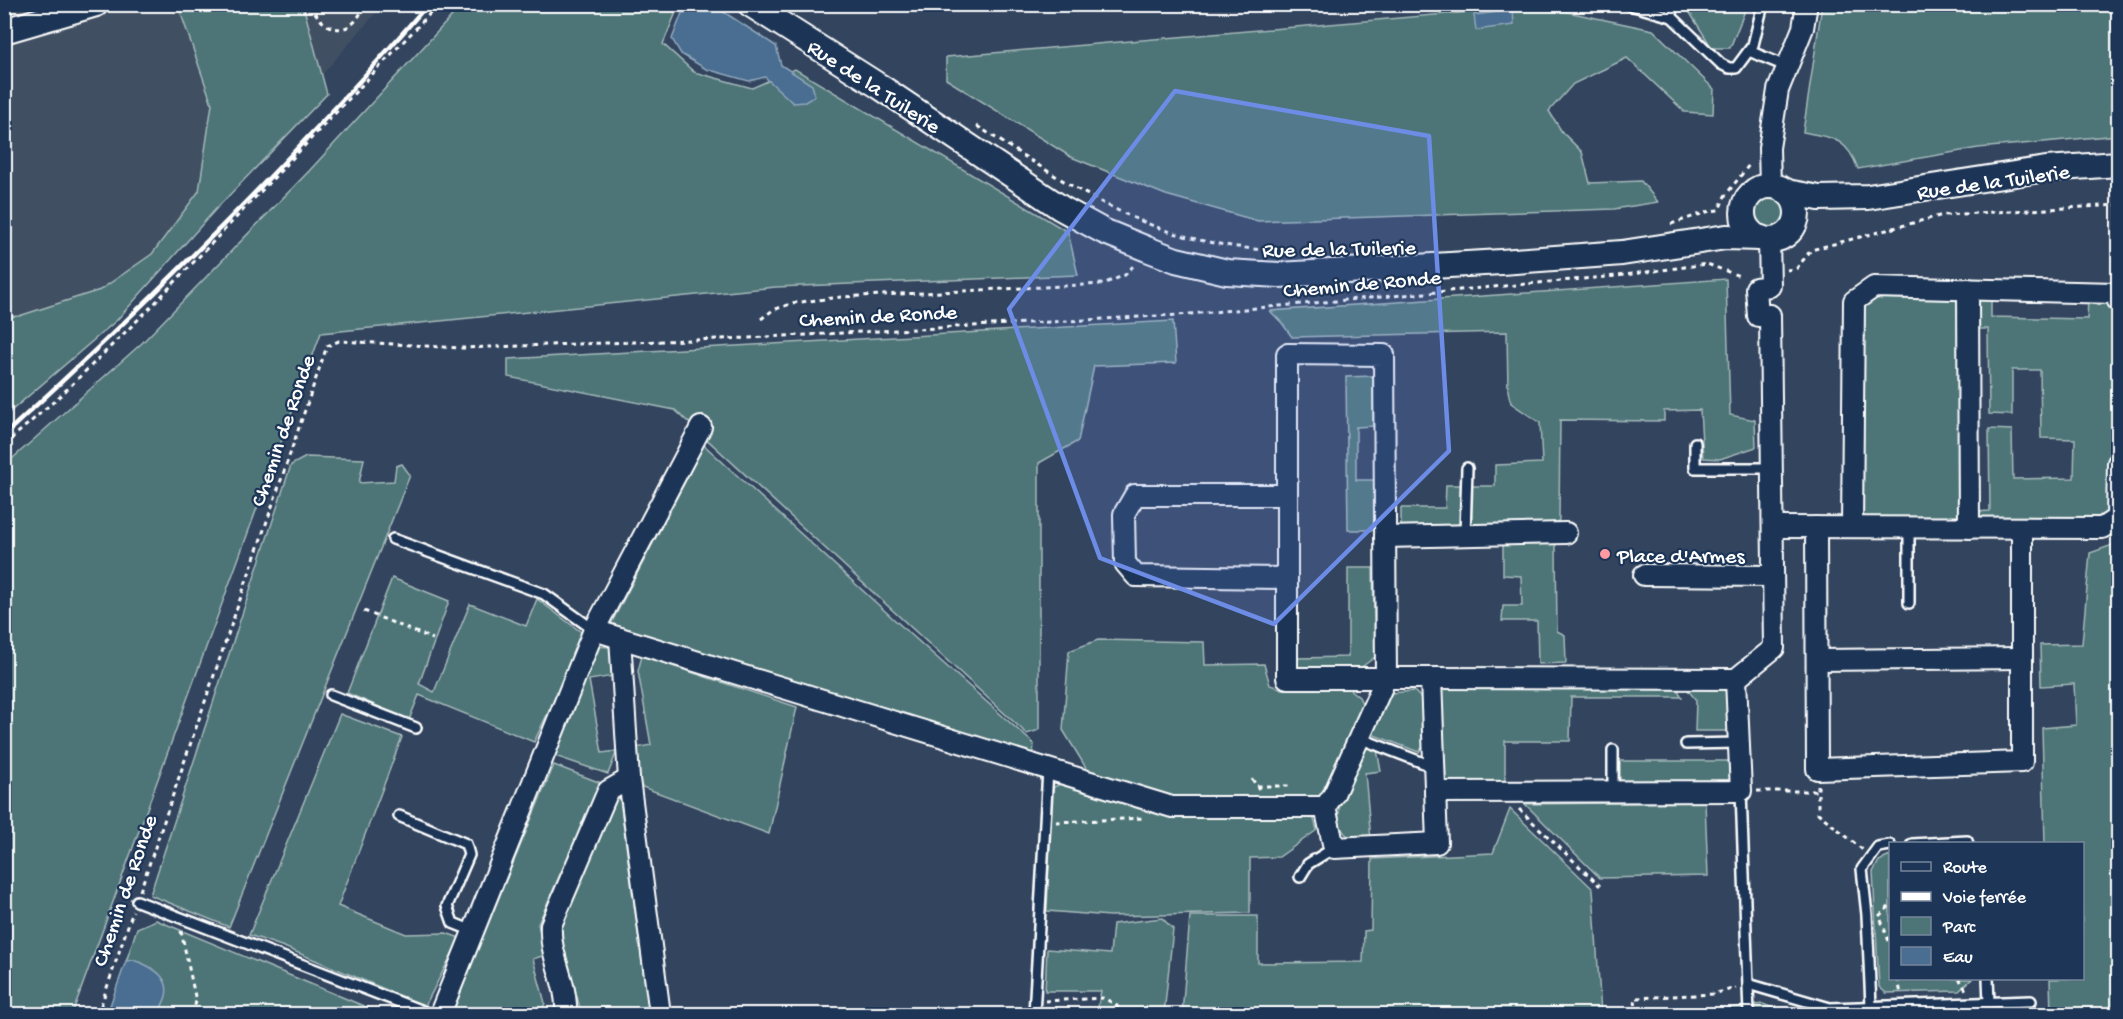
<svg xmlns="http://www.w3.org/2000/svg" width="2123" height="1019" font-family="'Gochi Hand',sans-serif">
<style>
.built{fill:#404f62}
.green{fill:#4d7477;stroke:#a6babb;stroke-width:1.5}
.water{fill:#496e91;stroke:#92a8bd;stroke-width:1.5}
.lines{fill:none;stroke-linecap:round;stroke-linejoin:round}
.service-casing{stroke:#fff;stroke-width:14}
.minor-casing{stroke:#fff;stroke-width:24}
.tertiary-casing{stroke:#fff;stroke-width:28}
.path{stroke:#fff;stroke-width:3;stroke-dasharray:4.5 4.5;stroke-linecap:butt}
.service{stroke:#1d3557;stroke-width:9}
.minor{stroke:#1d3557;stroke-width:20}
.tertiary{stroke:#1d3557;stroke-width:24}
.rail{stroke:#fff;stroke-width:4.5}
.marked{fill:#6c8ce6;fill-opacity:0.2;stroke:#6c8ce6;stroke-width:4.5;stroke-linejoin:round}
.poi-dot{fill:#ff9aa2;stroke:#1d3557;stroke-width:2}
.labels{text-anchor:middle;stroke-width:4.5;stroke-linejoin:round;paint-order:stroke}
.street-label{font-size:22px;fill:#fff;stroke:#1d3557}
.poi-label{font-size:22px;fill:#fff;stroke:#1d3557;text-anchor:start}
</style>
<rect width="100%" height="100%" fill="#32445e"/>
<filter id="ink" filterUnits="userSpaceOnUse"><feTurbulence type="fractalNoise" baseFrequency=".0167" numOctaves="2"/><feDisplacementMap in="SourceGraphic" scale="12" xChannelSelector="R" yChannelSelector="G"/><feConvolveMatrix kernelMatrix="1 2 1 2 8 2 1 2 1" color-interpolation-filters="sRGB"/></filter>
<g filter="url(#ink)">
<polygon class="built" points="5,5 383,5 131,293 5,319"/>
<g class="green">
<polygon points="178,5 303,5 327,94 215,210 117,320 5,416 5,317 19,316 100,290 152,254 199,191 212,104"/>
<polygon points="462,5 679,5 663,44 694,72 752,88 795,69 1068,232 1078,275 776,287 321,333 72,1014 5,1014 4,466 142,343 310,170"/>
<polygon points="1685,5 1744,5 1744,13 1730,48 1712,48"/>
<path d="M1822,5H2118V135L1978,148L1858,169C1847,138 1833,138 1803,132Z"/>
<polygon points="1539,6 1653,30 1714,89 1713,114 1685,112 1627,58 1573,84 1549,111 1562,132 1582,152 1590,183 1641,181 1658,202 1614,209 1258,221 1166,195 1071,157 946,79 946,57"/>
<circle cx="1770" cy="214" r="15"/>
<polygon points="1726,279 1730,415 1755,420 1756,447 1720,459 1703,458 1700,410 1664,411 1664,421 1560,420 1559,520 1552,526 1470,527 1471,486 1495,486 1495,465 1542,463 1540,423 1511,403 1508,391 1507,332 1292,337 1282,323 1270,311"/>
<polygon points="1877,295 1955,295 1960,302 1961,520 1861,518 1862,307"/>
<polygon points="1973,297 1991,297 1991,317 2087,319 2088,300 2108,300 2113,305 2115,313 2110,510 2107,517 2100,520 1974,521 1974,512 1990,511 1989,429 2012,430 2013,479 2074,478 2075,439 2041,438 2040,370 2012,370 2012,415 1989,414 1988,329 1973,329"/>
<polygon points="1173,321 1176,363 1094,366 1078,441 1039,463 1039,730 1027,734 675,410 508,377 508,359"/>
<polygon points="1373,376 1373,426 1356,427 1356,480 1374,480 1375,530 1348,530 1346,377"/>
<polygon points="704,445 897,622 1034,744 1033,755 611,624"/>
<polygon points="306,457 364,459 359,483 394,481 396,466 402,464 410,475 229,927 150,895 291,465"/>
<polygon points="1446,485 1461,485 1460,526 1401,526 1401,508 1445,508"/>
<polygon points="1550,539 1556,546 1557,631 1565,635 1566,663 1538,664 1537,621 1502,621 1503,606 1522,606 1521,576 1503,575 1503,540"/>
<polygon points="2118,543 2118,1014 2051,1014 2050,979 2082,978 2082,844 2045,843 2042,728 2076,725 2074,684 2041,686 2040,645 2082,644 2090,553"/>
<polygon points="1348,568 1373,568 1375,657 1359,669 1297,668 1297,658 1348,657"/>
<polygon points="392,578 449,601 419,684 434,692 470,604 526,626 537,599 585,635 534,742 419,695 409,720 347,693"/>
<polygon points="1098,640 1204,642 1205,665 1264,664 1270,685 1282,689 1349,689 1359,697 1363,705 1326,795 1316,799 1174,798 1091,776 1063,730 1069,651"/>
<polygon points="596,646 610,647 614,676 589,680 602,753 617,751 608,774 555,756"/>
<polygon points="642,656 797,707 769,834 637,785 631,749 651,745 638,671"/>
<polygon points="1683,684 1732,685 1733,731 1695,731 1696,700"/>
<polygon points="1675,685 1682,697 1571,697 1570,741 1505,741 1505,785 1442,785 1440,686"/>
<polygon points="1414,691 1422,699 1424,745 1419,752 1374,735 1373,728 1391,693"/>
<polygon points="340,714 402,737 338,906 406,934 446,933 460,938 425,1006 284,947 249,935"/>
<path d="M1365,748L1377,750L1381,771L1365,773L1371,840C1364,840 1353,840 1348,836C1323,818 1355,769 1365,748Z"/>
<polygon points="1620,761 1734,761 1734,783 1620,784"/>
<polygon points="554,765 601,783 538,924 545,955 533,959 545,1003 541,1014 450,1014"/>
<polygon points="1060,784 1157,811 1299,813 1314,819 1317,830 1279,857 1250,858 1250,913 1110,916 1047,911 1052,788"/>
<polygon points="619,793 649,1014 580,1014 580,1008 561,936 562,923"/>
<polygon points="1705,802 1708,876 1600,878 1525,804"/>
<polygon points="1510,809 1593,889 1601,1014 1338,1014 1325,1010 1182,1014 1190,916 1258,916 1258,963 1363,962 1364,931 1371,930 1372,859 1493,853"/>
<polygon points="1890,856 1890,978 1972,979 1959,991 1886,993 1879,987 1873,872 1879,861"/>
<polygon points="1162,918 1173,929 1164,1014 1085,1014 1097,1011 1101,991 1045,991 1047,949 1110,954 1113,924"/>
<polygon points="156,920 383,1014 109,1014 137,928"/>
<polygon points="1763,1004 1788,1014 1681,1014"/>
</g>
<g class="water">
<polygon points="713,5 776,46 781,65 812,85 815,96 805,102 793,103 765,77 749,81 706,69 681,54 672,39 682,13 697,7"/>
<polygon points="1513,10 1514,25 1476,30 1474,15"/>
<path d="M133,960C149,965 171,976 166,996C164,1003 160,1009 158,1014H107L126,961Z"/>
</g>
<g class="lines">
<defs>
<g id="service">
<polyline points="1627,4 1672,17 1721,64 1729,68 1736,68 1753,45 1763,4"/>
<polyline points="1671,4 1672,17"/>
<polyline points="1749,51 1788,67"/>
<polyline points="1695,443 1695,468 1772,468"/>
<polyline points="1909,528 1909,603"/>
<polyline points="1465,535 1467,468"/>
<polyline points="393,539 544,594 594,630"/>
<polyline points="331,695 416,728"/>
<polyline points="1359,738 1434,767"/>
<polyline points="1686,744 1739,743"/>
<polyline points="1613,791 1613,750"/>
<polyline points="1741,791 1749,1014"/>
<polyline points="399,816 466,844 469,855 447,906 453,923 473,931"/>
<polyline points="1912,844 1967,841 1968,844"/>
<polyline points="1300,877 1308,864 1334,848"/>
<polyline points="137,901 430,1014"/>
<polyline points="1988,978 1989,1003"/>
<polyline points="1748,984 1830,1008 2031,1001"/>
<polyline points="1871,1007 1867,915 1862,869 1878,847 1890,845"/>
<polyline points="1034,1014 1048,770"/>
</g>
<g id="minor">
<polyline points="1770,186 1769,148 1778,90 1803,28 1807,4"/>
<polyline points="1968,289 1969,528"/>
<polyline points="1287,495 1135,495 1124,514 1125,563 1136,576 1287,578"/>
<polyline points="1773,527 2102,528 2117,518 2118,463"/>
<polyline points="1816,527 1817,769 2022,762 2022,528"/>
<polyline points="1852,527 1854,301 1874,287 2115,293 2118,301"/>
<polyline points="1385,537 1566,533"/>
<polyline points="1644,575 1773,576"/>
<polyline points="594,630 1172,807 1325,807 1334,794 1386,678 1384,355 1287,354 1287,678 1431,678 1736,679 1774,648 1770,315 1758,316 1756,288 1770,286 1769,240"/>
<polyline points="620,638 629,779 660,1014"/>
<polyline points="1817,660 2022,658"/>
<polyline points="1435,792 1741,791 1736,679"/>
<polyline points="1325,807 1334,848 1437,843 1431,678"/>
<polyline points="440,1014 594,630 701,427"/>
<path d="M566,1014C568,983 549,956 551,925L608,791L629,779"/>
</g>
<g id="tertiary">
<polyline points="750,4 879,86 1061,208 1103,231 1147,249 1176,260 1227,272 1279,275 1501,262 1622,253 1726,237 1761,238"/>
<polyline points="4,31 96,4"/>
<circle cx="1770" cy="213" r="27"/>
<polyline points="1787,192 1819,198 1868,197 2046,169 2118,164"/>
</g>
</defs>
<use href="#service" class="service-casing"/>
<use href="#minor" class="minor-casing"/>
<use href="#tertiary" class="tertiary-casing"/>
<g class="path">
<path d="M311,4C323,35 354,39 364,4"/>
<path d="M977,126C1045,169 1110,216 1188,237C1224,247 1261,250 1297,253"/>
<polyline points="1671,224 1710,211 1719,210 1725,196 1749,165 1751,165"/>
<polyline points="1787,270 1797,268 1811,250 1943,215 2118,205"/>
<polyline points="761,319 773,310 793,303 841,297 1103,284 1125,275 1134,265"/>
<polyline points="4,445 60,396 152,306 439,4"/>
<polyline points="364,611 433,639"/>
<polyline points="1252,779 1259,789"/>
<polyline points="1818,785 1818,813 1863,850"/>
<polyline points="1257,786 1292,786"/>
<polyline points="1757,791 1818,791"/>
<polyline points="1519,809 1600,886"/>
<polyline points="1056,822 1145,818"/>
<polyline points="140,891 327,346 339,341 462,348 749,338 1178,315 1617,276 1707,264 1742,277"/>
<polyline points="1879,916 1890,906"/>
<polyline points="1881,920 1890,944"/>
<polyline points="181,931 196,1001 193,1014"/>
<polyline points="1898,978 1901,995"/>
<polyline points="1959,978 1967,992"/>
<polyline points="1045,1001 1103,998 1115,1004 1124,1014"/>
<polyline points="98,1014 133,911"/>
<polyline points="1636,1014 1635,998 1713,994 1736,988"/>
</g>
<use href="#service" class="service"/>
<use href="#minor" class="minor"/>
<use href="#tertiary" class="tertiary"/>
<path class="rail" d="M4,435C153,299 296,157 428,4"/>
</g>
</g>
<path class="marked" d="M1175,91L1429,136L1449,451L1274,624L1100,558L1009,309Z"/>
<circle class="poi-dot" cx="1605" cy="554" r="6"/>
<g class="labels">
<g class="street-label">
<text transform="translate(875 85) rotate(33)" y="8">Rue de la Tuilerie</text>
<text transform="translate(1993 180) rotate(-8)" y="8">Rue de la Tuilerie</text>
<text transform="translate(1339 247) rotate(-1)" y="8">Rue de la Tuilerie</text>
<text transform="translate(1362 282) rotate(-5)" y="8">Chemin de Ronde</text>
<text transform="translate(878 314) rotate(-3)" y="8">Chemin de Ronde</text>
<text transform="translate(281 430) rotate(-71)" y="8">Chemin de Ronde</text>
<text transform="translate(123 890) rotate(-71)" y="8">Chemin de Ronde</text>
</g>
<g class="poi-label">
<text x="1617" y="562">Place d'Armes</text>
</g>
</g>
<rect width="2123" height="1019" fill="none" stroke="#1d3557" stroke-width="24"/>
<rect x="12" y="12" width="2099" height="995" fill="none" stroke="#fff" stroke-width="2" filter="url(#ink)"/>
<rect x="1889" y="842" width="195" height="138" fill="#1d3557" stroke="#77869a" stroke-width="1.5"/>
<rect x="1901" y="862" width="30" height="9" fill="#1d3557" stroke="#77869a" stroke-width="1.5"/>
<text x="1943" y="872" font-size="18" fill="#ffffff">Route</text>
<rect x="1901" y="892" width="30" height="9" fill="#ffffff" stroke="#77869a" stroke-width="1.5"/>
<text x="1943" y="902" font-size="18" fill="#ffffff">Voie ferrée</text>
<rect x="1901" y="917" width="30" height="18" fill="#4d7477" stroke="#77869a" stroke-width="1.5"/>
<text x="1943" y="932" font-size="18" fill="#ffffff">Parc</text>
<rect x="1901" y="947" width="30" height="18" fill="#496e91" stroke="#77869a" stroke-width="1.5"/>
<text x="1943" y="962" font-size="18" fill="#ffffff">Eau</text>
</svg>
